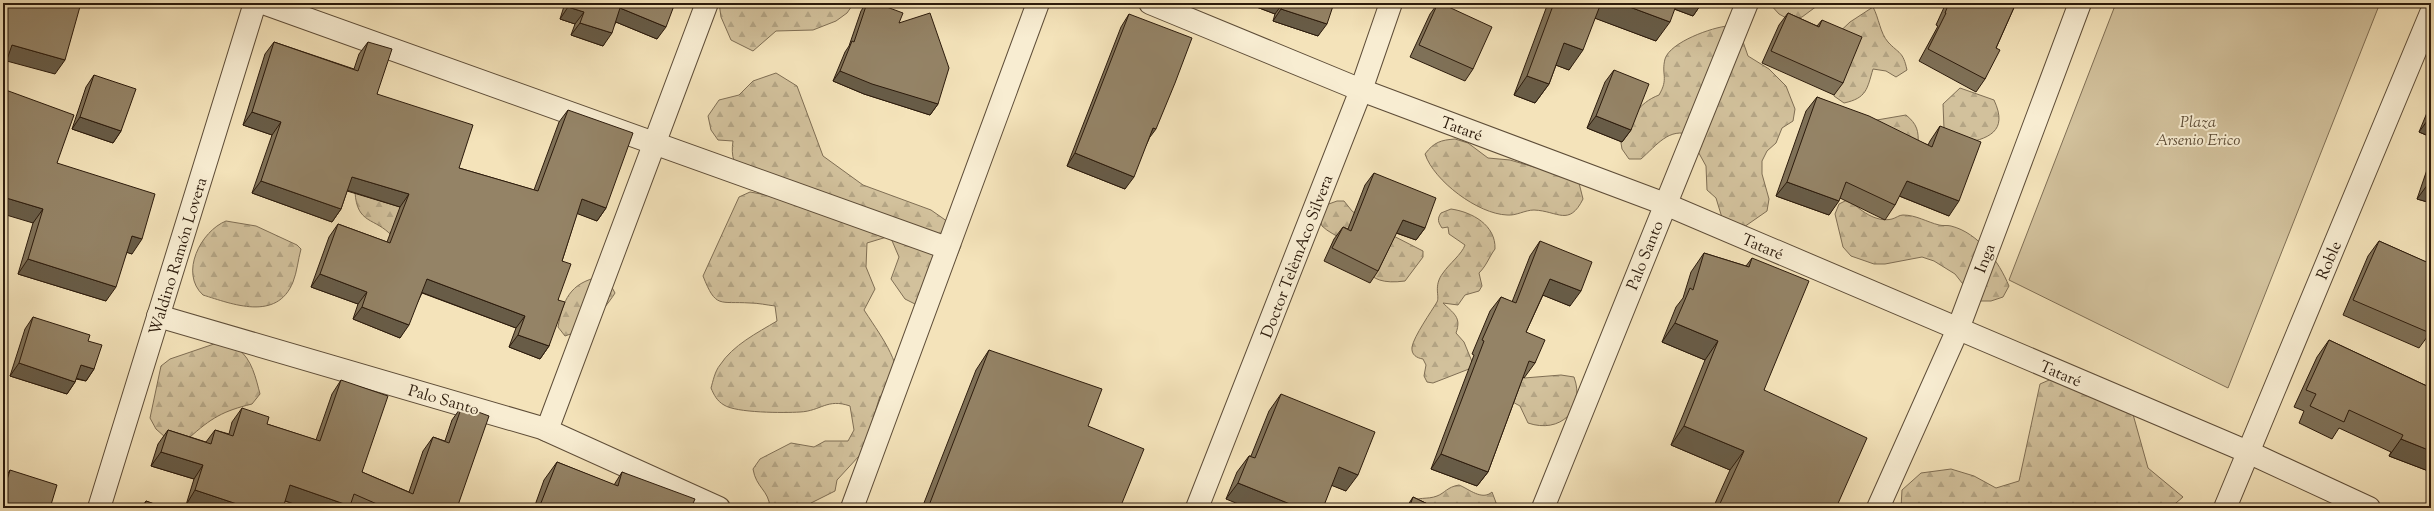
<svg xmlns="http://www.w3.org/2000/svg" width="2434" height="511" font-family="'Sorts Mill Goudy',serif">
<style>
.forest{fill:url(#forest-firs);stroke:#7f6e54}
.park{fill:#d2c19c;stroke:#7f6e54}
.lines{fill:none;stroke-linecap:round;stroke-linejoin:round}
.minor-casing{stroke:#5e4d38;stroke-width:24}
.minor{stroke:#f8edd2;stroke-width:22}
.wall{fill:#7f7158;stroke:#2c1b0c}
.shaded-wall{fill:#685c47;stroke:#2c1b0c}
.building{fill:#948366;stroke:#2c1b0c}
.labels{text-anchor:middle;stroke-width:4;stroke-linejoin:round;paint-order:stroke}
.park-label{font-size:16px;font-style:italic;fill:#5e4d37;stroke:#f8edd2}
.street-label{font-size:16px;fill:#2c1b0c;stroke:#f8edd2}
</style>
<defs>
<pattern id="forest-firs" width="22" height="20" patternUnits="userSpaceOnUse"><rect width="22" height="20" fill="#d2c19c"/><path d="M5 1l3.5 6h-7zM16 11l3.5 6h-7z" fill="#b4a585"/></pattern>
</defs>
<rect width="100%" height="100%" fill="#f4e3ba"/>
<filter id="stains"><feTurbulence type="fractalNoise" baseFrequency=".005" numOctaves="4"/><feColorMatrix values="0 0 0 0 .2 0 0 0 0 .09 0 0 0 0 .02 0 0 0 .5 -.17"/></filter>
<radialGradient id="worn" r=".72"><stop offset=".6" stop-color="#630" stop-opacity="0"/><stop offset="1" stop-color="#630" stop-opacity=".3"/></radialGradient>
<g class="forest">
<polygon points="719,3 854,3 847,13 836,21 813,30 776,31 753,51 731,40 721,17"/>
<polygon points="1769,3 1821,3 1802,17 1790,20 1779,14"/>
<path d="M1873,7C1879,18 1880,33 1888,42C1899,54 1903,51 1907,70L1896,77L1886,71L1873,69C1867,89 1867,98 1844,103L1834,96L1837,85L1833,38L1850,22Z"/>
<path d="M1728,26L1740,33L1748,56L1769,69L1786,86L1795,109L1793,121L1782,128L1776,143L1767,151L1762,161V174L1769,199L1767,211L1744,227L1723,221L1716,198L1707,190L1706,166L1695,146L1691,135C1669,127 1657,145 1641,159H1629L1622,149L1620,137C1631,119 1638,103 1659,95C1669,78 1661,75 1665,59C1670,42 1713,27 1728,26Z"/>
<path d="M776,73L797,86L823,156L863,185L931,210L951,224L961,246L942,290L927,310L905,299L891,279L899,257L890,236L867,243L866,267L875,289L864,310C887,345 898,358 903,401L880,396L873,419L871,443L837,480L835,491L811,503L808,508H770C769,490 756,488 753,469L760,459L791,443L814,447L825,441H848L854,430L850,406C827,398 821,411 800,412C784,413 736,413 724,405C717,401 714,395 711,388C713,381 715,371 720,365C733,345 757,333 777,321L775,306C767,305 758,303 750,303C719,301 716,309 703,276L739,197L750,192L772,196C750,181 728,172 733,141L718,140L711,130L708,116L719,100L739,95L753,81Z"/>
<path d="M1960,88L1994,100C2009,132 1988,139 1961,144L1944,129L1943,104Z"/>
<path d="M1906,115C1917,124 1919,131 1918,145L1871,121Z"/>
<path d="M1455,139L1468,143L1488,158L1510,160L1534,167H1568L1577,175L1583,199C1569,227 1558,211 1534,210C1525,210 1516,216 1507,215C1478,214 1434,181 1425,154C1434,142 1441,140 1455,139Z"/>
<path d="M355,192L409,207L392,236C375,217 357,225 355,192Z"/>
<path d="M1849,199C1859,210 1876,223 1892,219C1896,218 1899,215 1903,215C1916,215 1927,222 1939,225C1943,226 1947,225 1951,226C1979,233 1999,262 2009,286L2003,297L1991,301H1979L1970,293L1955,274L1934,261L1922,257L1885,264H1874L1851,256L1843,247L1835,214L1839,204Z"/>
<path d="M1337,201H1344L1352,211L1368,223L1423,251V257L1405,281C1360,287 1368,261 1343,240C1336,235 1328,232 1322,226L1319,214L1326,205Z"/>
<path d="M1451,209C1472,212 1496,225 1495,249C1489,257 1487,265 1479,273L1482,286L1479,291L1465,295L1458,305L1443,303C1453,313 1462,317 1456,333L1464,342L1473,364L1469,369L1433,383L1427,382L1424,376L1426,365L1423,359C1417,358 1411,355 1412,347C1414,336 1431,312 1437,302C1440,296 1433,286 1443,273C1449,264 1462,254 1465,245L1449,234L1448,227L1442,228C1438,222 1437,219 1441,213Z"/>
<path d="M226,221L256,226L297,245L301,249C298,260 297,272 293,282C277,322 232,304 203,295C179,273 201,231 226,221Z"/>
<path d="M599,277L609,282L615,293C611,300 592,324 586,328C580,332 572,333 565,336L558,327C563,300 570,283 599,277Z"/>
<path d="M214,344C221,345 232,345 238,349C252,359 256,379 260,394L252,404C223,411 211,418 189,438L165,437L156,429L150,418L161,366L170,359Z"/>
<polygon points="2063,374 2129,400 2148,468 2183,497 2170,508 1901,508 1902,490 1921,473 1951,469 1974,476 1996,488 2019,481 2040,384"/>
<path d="M1561,375L1574,377C1586,410 1560,434 1528,423L1520,406L1509,400L1512,379Z"/>
<path d="M1459,485C1469,489 1482,501 1492,492L1498,508H1410L1409,503C1418,496 1427,500 1437,496C1445,493 1447,487 1459,485Z"/>
</g>
<polygon class="park" points="2116,3 2380,3 2228,388 2009,280"/>
<g class="lines">
<defs>
<g id="minor">
<polyline points="263,3 947,248"/>
<polyline points="1150,3 1361,90 1665,204 2248,452 2369,508"/>
<polyline points="158,316 542,428 719,508"/>
<polyline points="547,430 707,3"/>
<polyline points="99,508 255,3"/>
<polyline points="852,508 1038,3"/>
<polyline points="1197,508 1361,90 1391,3"/>
<polyline points="1543,508 1747,3"/>
<polyline points="1878,508 1958,329 2080,3"/>
<polyline points="2225,508 2431,13"/>
</g>
</defs>
<use href="#minor" class="minor-casing"/>
<use href="#minor" class="minor"/>
</g>
<g class="wall">
<polygon points="565,3 675,3 657,39 616,22 603,46 571,35 575,24 560,19"/>
<polygon points="866,3 876,3 899,23 938,104 930,115 864,94 833,81 845,52 849,46 861,11"/>
<polygon points="1246,3 1334,3 1318,36 1273,21 1275,14"/>
<polygon points="1438,3 1473,69 1465,81 1410,57 1430,14"/>
<polygon points="1548,3 1702,3 1693,16 1674,9 1656,41 1595,18 1569,70 1556,65 1549,84 1535,103 1514,95"/>
<polygon points="1946,3 2016,3 1996,48 1985,79 1976,92 1919,61 1938,26 1936,25"/>
<polygon points="1788,13 1817,26 1822,20 1843,83 1834,95 1762,63 1779,25"/>
<polygon points="1129,14 1149,139 1125,189 1067,166 1121,27"/>
<polygon points="274,42 354,69 359,54 368,42 377,94 459,168 534,190 559,122 568,110 606,208 597,221 577,213 562,261 558,300 549,346 540,359 509,347 516,328 422,293 400,338 353,319 358,304 311,287 329,237 338,224 387,242 400,207 347,191 341,209 332,222 252,193 272,135 243,125 265,54"/>
<polygon points="1614,70 1631,130 1622,142 1587,128 1605,82"/>
<polygon points="94,75 121,131 113,143 72,129 86,87"/>
<polygon points="1817,97 1928,145 1930,141 1940,126 1949,216 1899,196 1895,205 1885,220 1840,198 1829,215 1776,196 1806,111"/>
<polygon points="2431,103 2431,137 2419,132"/>
<polygon points="2431,158 2431,203 2417,199"/>
<polygon points="57,163 132,254 127,252 106,301 18,274 33,223"/>
<polygon points="1374,173 1425,228 1416,240 1396,233 1378,271 1370,283 1324,261 1334,239 1343,227 1348,229 1365,185"/>
<polygon points="1540,241 1570,306 1543,295 1526,332 1535,363 1524,378 1523,377 1488,472 1477,486 1431,469 1474,355 1472,354 1490,311 1501,297 1512,302 1530,256"/>
<polygon points="2379,241 2426,262 2431,249 2431,331 2430,333 2419,348 2343,315 2368,256"/>
<polygon points="1704,253 1746,266 1752,258 1764,390 1836,508 1713,508 1730,470 1671,445 1705,360 1662,342 1676,307 1683,298 1691,272"/>
<polygon points="33,317 88,341 94,369 86,381 76,379 75,382 67,394 10,376 25,329"/>
<polygon points="2329,340 2427,386 2429,381 2431,378 2431,472 2389,456 2391,452 2339,428 2332,439 2299,423 2304,411 2294,407 2317,357"/>
<polygon points="989,350 1088,426 1120,508 922,508 976,370"/>
<polygon points="341,380 362,472 409,492 423,451 433,437 445,441 452,420 462,406 457,508 305,508 285,501 283,508 196,508 186,505 194,479 151,466 158,444 168,430 206,442 215,430 229,434 232,422 242,408 267,424 316,440 332,394"/>
<polygon points="1281,394 1346,491 1332,485 1226,499 1237,472 1249,456 1251,456 1269,411"/>
<polygon points="557,462 614,485 622,472 691,508 534,508 544,480"/>
<polygon points="10,470 3,508 3,481"/>
<polygon points="1413,497 1436,508 1406,508"/>
<polygon points="146,501 165,508 141,508"/>
</g>
<g class="shaded-wall">
<polygon points="1246,3 1283,3 1275,14"/>
<polygon points="1599,3 1619,3 1670,22 1656,41 1589,16"/>
<polygon points="1672,3 1702,3 1693,16 1669,7"/>
<polygon points="568,7 584,12 575,24 560,19"/>
<polygon points="620,8 666,27 657,39 611,20"/>
<polygon points="1281,9 1327,24 1318,36 1273,21"/>
<polygon points="580,23 612,33 603,46 571,35"/>
<polygon points="1564,43 1583,50 1569,70 1550,63"/>
<polygon points="12,45 65,60 55,74 3,60"/>
<polygon points="840,71 938,104 930,115 864,94 833,81"/>
<polygon points="1527,76 1549,84 1535,103 1514,95"/>
<polygon points="252,112 281,122 272,135 243,125"/>
<polygon points="1596,116 1631,130 1622,142 1587,128"/>
<polygon points="80,117 121,131 113,143 72,129"/>
<polygon points="2430,117 2431,118 2431,137 2419,132"/>
<polygon points="1153,128 1156,129 1147,141"/>
<polygon points="1075,153 1134,177 1125,189 1067,166"/>
<polygon points="352,177 409,194 400,207 343,189"/>
<polygon points="261,181 341,209 332,222 252,193"/>
<polygon points="1907,181 1959,201 1949,216 1897,195"/>
<polygon points="1787,182 1839,201 1829,215 1776,196"/>
<polygon points="2428,184 2431,185 2431,203 2417,199"/>
<polygon points="3,197 43,209 33,223 3,214"/>
<polygon points="582,199 606,208 597,221 573,212"/>
<polygon points="1403,220 1425,228 1416,240 1394,232"/>
<polygon points="132,236 142,239 132,254 122,251"/>
<polygon points="28,259 116,287 106,301 18,274"/>
<polygon points="320,274 367,292 358,304 311,287"/>
<polygon points="427,279 525,316 516,328 418,291"/>
<polygon points="1550,279 1581,291 1570,306 1540,294"/>
<polygon points="362,307 409,325 400,338 353,319"/>
<polygon points="1675,323 1718,341 1705,360 1662,342"/>
<polygon points="518,335 549,346 540,359 509,347"/>
<polygon points="19,363 75,382 67,394 10,376"/>
<polygon points="81,365 94,369 86,381 72,377"/>
<polygon points="1684,426 1744,451 1730,470 1671,445"/>
<polygon points="2401,439 2431,451 2431,472 2389,456"/>
<polygon points="161,452 203,465 194,479 151,466"/>
<polygon points="1441,454 1488,472 1477,486 1431,469"/>
<polygon points="1339,467 1358,475 1346,491 1328,484"/>
<polygon points="1238,483 1300,508 1248,508 1226,499"/>
<polygon points="290,485 350,506 349,508 305,508 280,499"/>
<polygon points="195,490 243,506 241,508 196,508 186,505"/>
</g>
<g class="building">
<polygon points="3,3 81,3 65,60 12,45 3,71"/>
<polygon points="570,3 675,3 666,27 620,8 612,33 580,23 584,12 568,7"/>
<polygon points="867,3 876,3 903,13 899,23 930,13 949,68 938,104 872,84 840,71 852,41 854,42"/>
<polygon points="1283,3 1334,3 1327,24 1281,9"/>
<polygon points="1438,3 1440,3 1492,27 1473,69 1419,45"/>
<polygon points="1554,3 1601,3 1583,50 1564,43 1549,84 1527,76"/>
<polygon points="1619,3 1677,3 1670,22"/>
<polygon points="1949,3 2016,3 1996,48 2000,50 1985,79 1928,49 1946,13 1945,13"/>
<polygon points="1788,13 1819,27 1822,20 1862,37 1843,83 1771,51"/>
<polygon points="1129,14 1192,38 1175,83 1156,129 1153,128 1134,177 1075,153"/>
<polygon points="274,42 358,71 368,42 392,49 377,94 473,125 459,168 538,191 568,110 633,133 606,208 582,199 562,261 571,264 558,300 565,302 549,346 518,335 525,316 427,279 409,325 362,307 367,292 320,274 338,224 390,243 409,194 352,177 341,209 261,181 281,122 252,112"/>
<polygon points="1614,70 1649,84 1631,130 1596,116"/>
<polygon points="94,75 136,89 121,131 80,117"/>
<polygon points="3,89 74,115 57,163 155,194 142,239 132,236 116,287 28,259 43,209 3,197"/>
<polygon points="1817,97 1869,116 1932,147 1940,126 1981,142 1959,201 1907,181 1895,205 1846,182 1839,201 1787,182"/>
<polygon points="1374,173 1436,198 1425,228 1403,220 1378,271 1332,248 1343,227 1351,231"/>
<polygon points="2431,174 2431,185 2428,184"/>
<polygon points="1540,241 1592,262 1581,291 1550,279 1526,332 1545,340 1535,363 1529,361 1488,472 1441,454 1484,341 1482,340 1501,297 1516,303"/>
<polygon points="2379,241 2431,264 2431,263 2431,331 2430,333 2353,300"/>
<polygon points="1704,253 1749,267 1752,258 1809,281 1764,390 1867,438 1836,508 1718,508 1744,451 1684,426 1718,341 1675,323 1690,288 1693,290"/>
<polygon points="33,317 90,335 88,341 102,345 94,369 81,365 75,382 19,363"/>
<polygon points="2329,340 2431,388 2431,451 2401,439 2403,435 2349,410 2344,422 2310,406 2316,394 2306,390"/>
<polygon points="989,350 1102,389 1088,426 1144,449 1120,508 928,508"/>
<polygon points="341,380 388,396 362,472 413,494 433,437 449,443 462,406 489,416 457,508 386,508 354,494 350,506 290,485 283,508 242,508 243,506 195,490 203,465 161,452 168,430 211,444 215,430 233,436 242,408 269,417 267,424 320,441"/>
<polygon points="1281,394 1375,432 1358,475 1339,467 1323,508 1300,508 1238,483 1249,456 1255,458"/>
<polygon points="557,462 618,486 622,472 695,499 691,508 539,508"/>
<polygon points="10,470 57,485 50,508 3,508 3,493"/>
<polygon points="1413,497 1436,508 1409,508"/>
<polygon points="146,501 165,508 144,508"/>
</g>
<g class="labels">
<g class="park-label">
<text x="2198" y="127">Plaza<tspan x="2198" dy="18">Arsenio Erico</tspan></text>
</g>
<g class="street-label">
<text transform="translate(1462 128) rotate(20)" y="6">Tataré</text>
<text transform="translate(1763 246) rotate(23)" y="6">Tataré</text>
<text transform="translate(1644 255) rotate(-68)" y="6">Palo Santo</text>
<text transform="translate(177 256) rotate(-73)" y="6">Waldino Ramón Lovera</text>
<text transform="translate(1296 256) rotate(-69)" y="6">Doctor TelèmAco Silvera</text>
<text transform="translate(1984 258) rotate(-69)" y="6">Inga</text>
<text transform="translate(2328 260) rotate(-67)" y="6">Roble</text>
<text transform="translate(2061 373) rotate(23)" y="6">Tataré</text>
<text transform="translate(444 399) rotate(16)" y="6">Palo Santo</text>
</g>
</g>
<rect width="2434" height="511" fill="none" stroke="#f4e3ba" stroke-width="16"/>
<rect x="4" y="4" width="2426" height="503" fill="none" stroke="#2c1b0c" stroke-width="2"/>
<rect x="8" y="8" width="2418" height="495" fill="none" stroke="#2c1b0c"/>
<rect width="100%" height="100%" filter="url(#stains)"/>
<rect width="100%" height="100%" fill="url(#worn)"/>
</svg>
